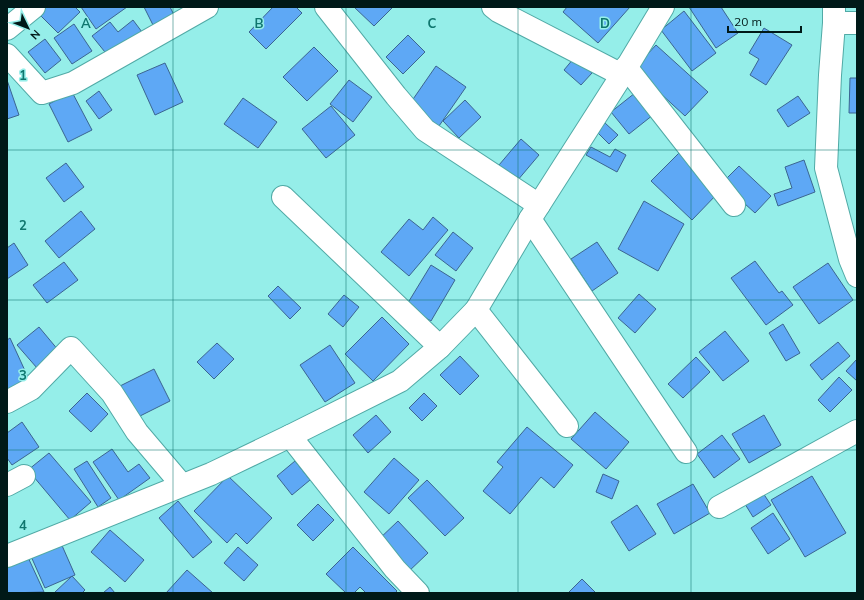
<svg xmlns="http://www.w3.org/2000/svg" width="864" height="600" font-family="Mulish,sans-serif">
<style>
.building{fill:#5ea8f5;stroke:#3b6591}
.lines{fill:none;stroke-linecap:round;stroke-linejoin:round}
.minor-casing{stroke:#51aaa6;stroke-width:24}
.minor{stroke:#fff;stroke-width:22}
.grid{fill:none;stroke:#0f766e;stroke-width:1;stroke-opacity:0.55}
.grid-label{font-size:13px;text-anchor:middle;font-weight:bold;fill:#0f766e;stroke:#95eee9;stroke-width:3;stroke-linejoin:round;paint-order:stroke}
</style>
<rect width="100%" height="100%" fill="#95eee9"/>
<g class="building">
<polygon points="47,7 75,7 80,12 58,33 39,14"/>
<polygon points="81,7 127,7 96,29"/>
<polygon points="144,7 170,7 174,15 153,25"/>
<polygon points="273,7 296,7 302,13 266,49 249,32"/>
<polygon points="354,7 393,7 374,26"/>
<polygon points="567,7 630,7 598,43 563,12"/>
<polygon points="689,7 721,7 738,33 716,48"/>
<polygon points="684,11 716,53 692,71 661,30"/>
<polygon points="133,20 142,32 109,57 92,36 110,22 118,32"/>
<polygon points="74,24 92,51 72,64 54,38"/>
<polygon points="764,28 792,45 766,85 750,75 759,59 749,53"/>
<polygon points="408,35 425,52 403,74 386,57"/>
<polygon points="45,39 61,60 45,73 28,52"/>
<polygon points="656,45 708,92 685,116 634,69"/>
<polygon points="314,47 338,71 307,101 283,77"/>
<polygon points="574,58 592,73 581,85 564,70"/>
<polygon points="165,63 183,102 155,115 137,75"/>
<polygon points="436,66 466,87 439,126 409,105"/>
<polygon points="850,78 857,78 857,113 849,113"/>
<polygon points="7,80 19,115 7,119"/>
<polygon points="349,80 372,97 353,122 330,104"/>
<polygon points="640,89 658,111 629,134 611,112"/>
<polygon points="99,91 112,110 99,119 86,101"/>
<polygon points="72,92 92,130 68,142 49,104"/>
<polygon points="798,96 810,113 788,127 777,110"/>
<polygon points="243,98 277,122 258,148 224,124"/>
<polygon points="465,100 481,117 459,138 443,121"/>
<polygon points="331,106 355,135 326,158 302,129"/>
<polygon points="605,123 618,135 609,144 597,132"/>
<polygon points="521,139 539,155 517,181 499,165"/>
<polygon points="591,147 610,157 615,149 626,155 617,172 586,155"/>
<polygon points="679,153 719,192 692,220 651,181"/>
<polygon points="804,160 815,192 778,206 774,194 792,188 785,167"/>
<polygon points="66,163 84,187 64,202 46,178"/>
<polygon points="739,166 771,196 755,213 722,183"/>
<polygon points="644,201 684,224 658,271 618,249"/>
<polygon points="81,211 95,229 59,258 45,241"/>
<polygon points="433,217 448,230 409,276 381,252 409,219 423,230"/>
<polygon points="453,232 473,248 456,271 435,255"/>
<polygon points="597,242 618,273 592,291 571,259"/>
<polygon points="14,243 28,265 7,279 7,248"/>
<polygon points="755,261 779,293 782,291 793,305 766,325 731,278"/>
<polygon points="64,262 78,280 47,303 33,285"/>
<polygon points="828,263 853,300 819,324 793,287"/>
<polygon points="431,265 455,280 431,321 406,306"/>
<polygon points="278,286 301,308 290,319 268,296"/>
<polygon points="639,294 656,309 635,333 618,318"/>
<polygon points="344,295 359,307 343,327 328,314"/>
<polygon points="382,317 409,344 373,381 345,354"/>
<polygon points="783,324 800,353 786,361 769,333"/>
<polygon points="39,327 59,351 37,368 17,345"/>
<polygon points="725,331 749,361 723,381 699,352"/>
<polygon points="10,338 32,386 7,397 7,340"/>
<polygon points="838,342 850,356 822,380 810,365"/>
<polygon points="217,343 234,359 214,379 197,362"/>
<polygon points="330,345 355,383 325,402 300,365"/>
<polygon points="460,356 479,376 460,395 440,375"/>
<polygon points="696,357 710,372 683,398 668,384"/>
<polygon points="857,359 857,381 846,371"/>
<polygon points="154,369 170,401 134,419 118,387"/>
<polygon points="839,377 852,390 830,412 818,400"/>
<polygon points="87,393 108,414 91,432 69,411"/>
<polygon points="424,393 437,406 422,421 409,408"/>
<polygon points="595,412 629,442 606,469 571,439"/>
<polygon points="376,415 391,432 368,453 353,435"/>
<polygon points="764,415 781,445 749,463 732,434"/>
<polygon points="22,422 39,447 12,465 7,458 7,433"/>
<polygon points="527,427 573,465 554,488 541,477 510,514 483,491 503,467 497,462"/>
<polygon points="722,435 740,459 714,478 697,454"/>
<polygon points="112,449 128,472 139,464 150,478 119,500 93,462"/>
<polygon points="49,453 91,502 70,520 28,470"/>
<polygon points="394,458 419,480 389,514 364,492"/>
<polygon points="87,461 111,498 98,507 74,469"/>
<polygon points="295,461 310,480 292,495 277,476"/>
<polygon points="603,474 619,481 612,499 596,492"/>
<polygon points="228,476 272,518 247,544 236,533 227,543 194,511"/>
<polygon points="812,476 846,533 805,557 771,500"/>
<polygon points="427,480 464,518 445,536 408,498"/>
<polygon points="693,484 710,513 674,534 657,504"/>
<polygon points="763,493 771,505 753,517 745,504"/>
<polygon points="178,501 212,542 193,558 159,518"/>
<polygon points="318,504 334,520 313,541 297,525"/>
<polygon points="637,505 656,534 629,551 611,522"/>
<polygon points="773,513 790,539 768,554 751,528"/>
<polygon points="398,521 428,553 407,573 377,541"/>
<polygon points="110,530 144,560 125,582 91,552"/>
<polygon points="60,541 75,575 45,588 30,554"/>
<polygon points="238,547 258,565 244,581 224,563"/>
<polygon points="353,547 397,591 395,593 366,593 360,587 354,593 346,593 326,574"/>
<polygon points="26,553 44,592 7,593 7,562"/>
<polygon points="187,570 213,593 166,593"/>
<polygon points="72,576 85,590 82,593 54,593"/>
<polygon points="582,579 596,593 568,593"/>
<polygon points="110,587 115,593 103,593"/>
</g>
<g class="lines">
<defs>
<g id="minor">
<polyline points="326,7 396,96 425,130 539,205"/>
<polyline points="493,7 498,11 622,75 663,7"/>
<polyline points="834,7 834,23 830,75 826,168 850,259 857,276"/>
<polyline points="834,23 857,23"/>
<polyline points="7,29 34,7"/>
<polyline points="7,55 42,93 73,83 207,7"/>
<polyline points="626,67 734,205"/>
<polyline points="283,197 440,347"/>
<polyline points="530,219 686,452"/>
<polyline points="476,310 567,426"/>
<polyline points="7,402 31,389 71,348 112,393 137,432 182,485"/>
<polyline points="290,436 395,569 418,593"/>
<polyline points="7,485 24,476"/>
<polyline points="719,507 857,431"/>
<polyline points="7,556 211,474 290,436 400,381 440,347 476,310 530,219 622,75"/>
</g>
</defs>
<use href="#minor" class="minor-casing"/>
<use href="#minor" class="minor"/>
</g>
<path class="grid" d="M173,7V593M346,7V593M518,7V593M691,7V593M7,150H857M7,300H857M7,450H857"/>
<g class="grid-label">
<text x="86" y="28">A</text>
<text x="259" y="28">B</text>
<text x="432" y="28">C</text>
<text x="605" y="28">D</text>
<text x="23" y="80">1</text>
<text x="23" y="230">2</text>
<text x="23" y="380">3</text>
<text x="23" y="530">4</text>
</g>
<rect width="864" height="600" fill="none" stroke="#001918" stroke-width="16"/>
<g transform="translate(28 28) rotate(133)" stroke="#95eee9" stroke-width="3" paint-order="stroke">
<path d="M0-3L7 15L0 10L-7 15Z" fill="#001918"/>
<text y="-6" font-size="11" font-weight="bold" text-anchor="middle" fill="#001918">N</text>
</g>
<path d="M728 26v6h73v-6" fill="none" stroke="#001918" stroke-width="2"/>
<text x="734" y="26" font-size="12" fill="#001918" stroke="#95eee9" stroke-width="3" paint-order="stroke">20 m</text>
</svg>
